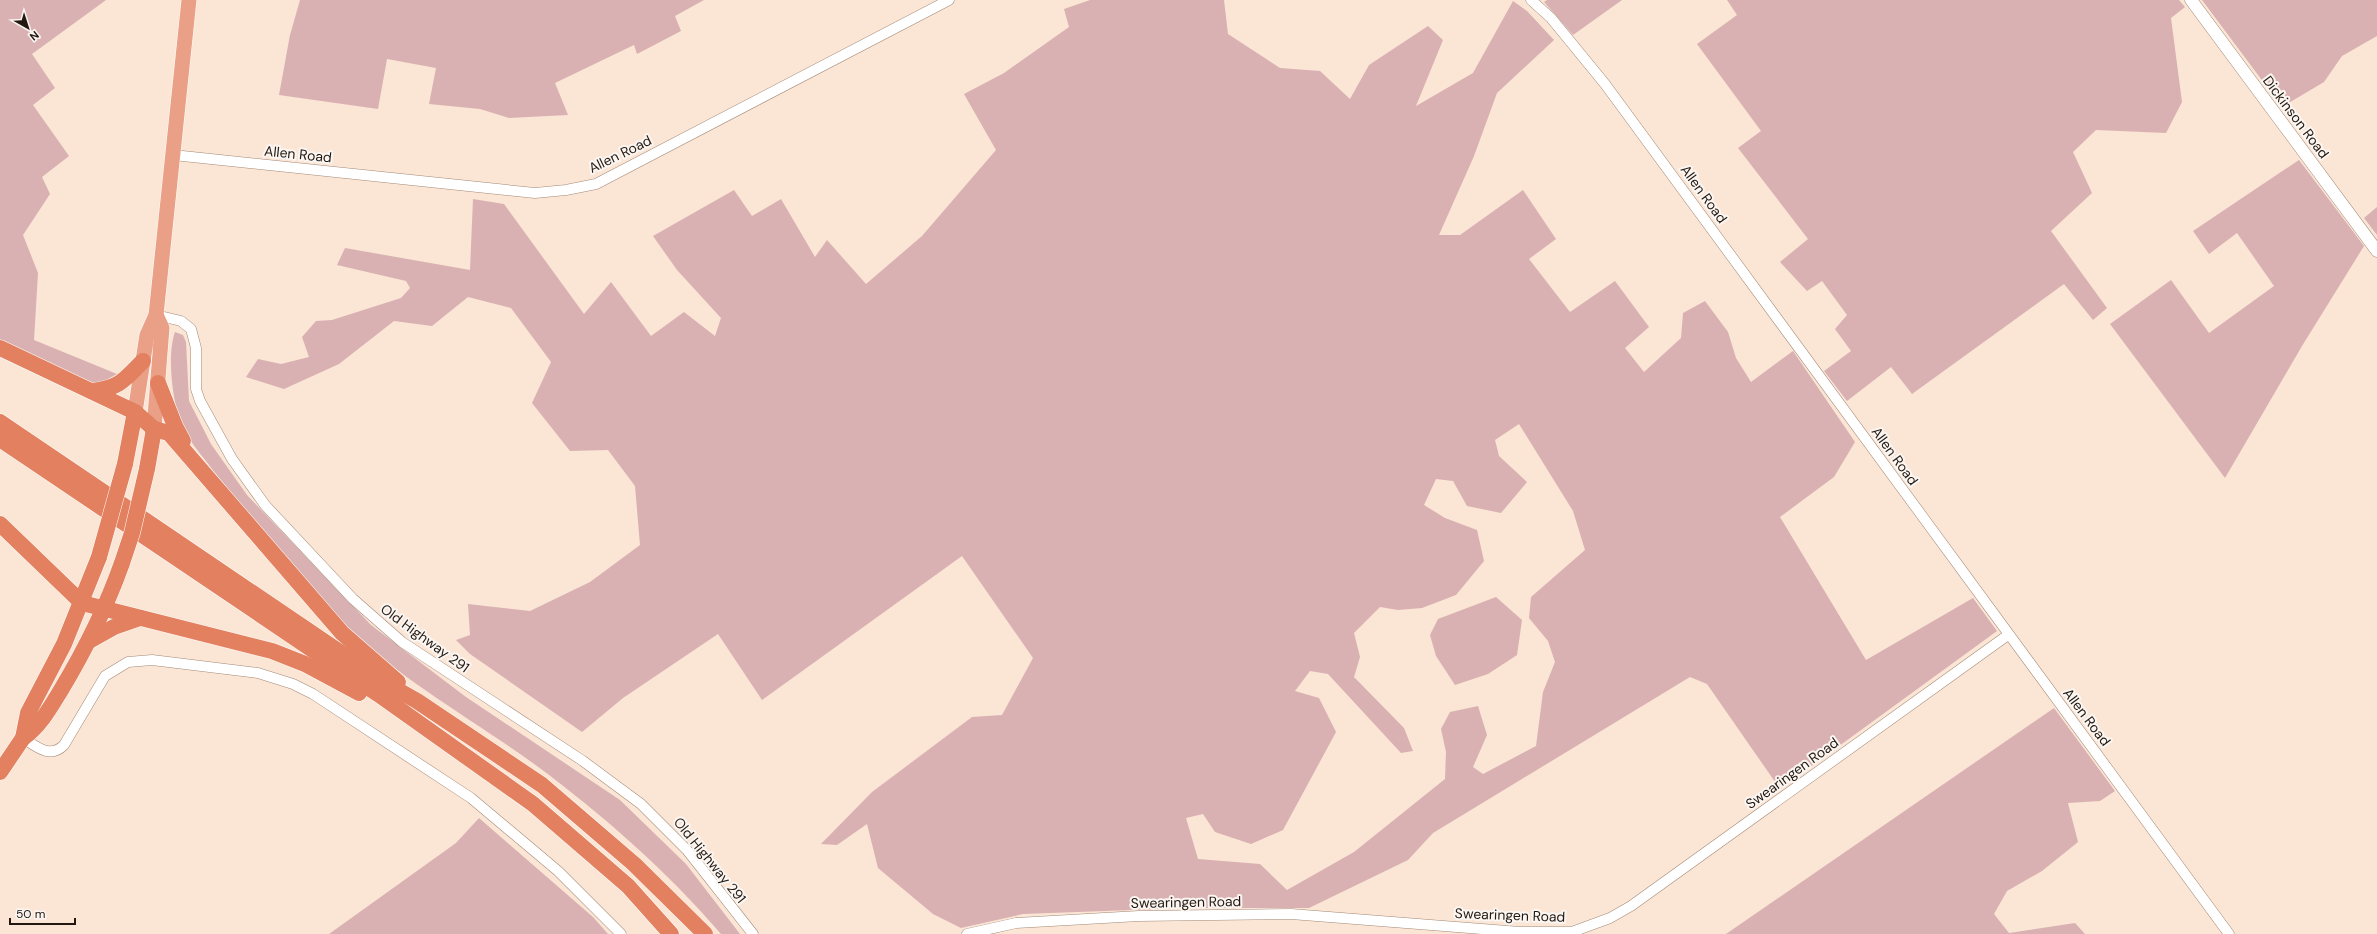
<svg xmlns="http://www.w3.org/2000/svg" width="2377" height="934" font-family="'DM Sans',sans-serif">
<style>
.green{fill:#d9b1b2;fill-rule:evenodd}
.lines{fill:none;stroke-linecap:round;stroke-linejoin:round}
.minor-casing{stroke:#a38a77;stroke-width:11}
.tertiary-casing{stroke:#a38a77;stroke-width:13}
.primary-casing{stroke:#fff;stroke-width:16}
.trunk-casing{stroke:#fff;stroke-width:17}
.minor{stroke:#fff;stroke-width:10}
.tertiary{stroke:#fff;stroke-width:12}
.primary{stroke:#eaa087;stroke-width:15}
.trunk{stroke:#e3805f;stroke-width:16}
.trunk-bridge-casing{stroke:#fff;stroke-width:17;stroke-linecap:butt}
.trunk-bridge{stroke:#e3805f;stroke-width:16}
.labels{text-anchor:middle;stroke-width:4;stroke-linejoin:round;paint-order:stroke}
.street-label{font-size:14px;fill:#221811;stroke:#fbf6f2}
</style>
<rect width="100%" height="100%" fill="#fbe5d5"/>
<g class="green">
<polygon points="0,0 106,0 32,54 55,88 33,105 69,156 42,177 50,194 23,235 38,273 34,340 117,374 99,384 84,380 0,340"/>
<polygon points="300,0 704,0 675,16 681,31 637,54 634,45 555,83 568,115 509,118 480,109 429,104 436,68 387,59 378,109 279,95 290,35"/>
<path d="M1090,0H1224L1228,34L1280,68L1320,71L1350,99L1369,65L1428,26L1443,40L1416,106L1473,73L1513,1L1527,11L1554,40L1497,93L1474,156L1439,235H1460L1523,190L1556,239L1529,259L1570,312L1615,281L1649,327L1625,348L1644,372L1681,338L1683,313L1705,301L1728,332L1736,358L1751,382L1793,351L1855,442L1834,477L1780,517L1866,660L1973,598L1997,631L1780,789L1707,684L1690,677L1433,833L1408,860L1309,908H1186L1023,914L961,928L933,914L878,868L867,824L837,845L821,844L872,792L972,717L1002,715L1033,658L962,556L762,700L718,634L623,698L582,732L470,654L456,640L470,635L468,604L530,611L590,582L640,545L635,486L608,450L570,451L532,403L551,362L511,308L468,297L432,326L394,321L339,364L284,389L246,377L258,359L281,364L309,357L302,337L316,321L332,320L401,298L410,288L406,281L337,265L345,248L470,270L473,199L504,204L584,314L611,282L651,336L684,312L715,336L721,318L677,270L653,236L734,190L752,216L781,199L815,257L827,240L866,284L922,236L996,150L964,94L1004,73L1069,27L1064,9ZM1519,424L1573,511L1585,550L1531,597L1529,618L1548,641L1555,662L1543,692L1536,746L1483,774L1473,767L1487,735L1478,706L1450,712L1441,729L1446,752L1445,779L1354,852L1287,890L1260,864L1198,859L1186,818L1203,814L1215,832L1251,844L1283,830L1336,732L1319,698L1295,691L1310,671L1328,674L1401,753L1413,751L1404,728L1354,677L1360,657L1354,633L1380,607L1398,610L1422,608L1456,595L1484,561L1477,530L1445,518L1424,505L1436,479L1453,481L1467,506L1501,513L1527,482L1499,456L1495,440Z"/>
<polygon points="1547,0 1622,0 1573,35 1544,2"/>
<polygon points="1727,0 2179,0 2185,7 2171,18 2182,102 2166,133 2096,130 2073,152 2092,193 2051,231 2107,308 2093,320 2064,284 1912,394 1891,367 1847,401 1824,371 1851,351 1835,329 1847,315 1822,281 1807,291 1780,262 1808,239 1738,148 1761,131 1697,44 1737,15"/>
<polygon points="2202,0 2377,0 2377,36 2342,56 2324,82 2282,107"/>
<polygon points="2299,160 2364,246 2302,346 2225,478 2110,324 2171,280 2209,333 2274,286 2237,233 2209,254 2193,231"/>
<polygon points="2377,207 2377,235 2364,218"/>
<path d="M175,332L183,335L186,342L189,401L211,444L247,495L371,625L466,697L620,800L686,864L740,934H721C668,872 603,815 537,766C475,721 406,683 349,630C328,610 310,585 291,563C264,532 237,501 212,469C201,454 186,438 180,420C172,398 167,354 175,332Z"/>
<polygon points="1496,597 1522,620 1517,655 1488,674 1455,685 1436,656 1430,635 1438,619"/>
<polygon points="2054,708 2115,791 2100,801 2068,803 2078,842 2042,871 2007,891 1994,914 2009,933 2075,923 2085,934 1726,934"/>
<polygon points="479,818 593,917 608,934 329,934 456,843"/>
</g>
<g class="lines">
<defs>
<g id="minor">
<polyline points="1531,0 1551,18 1605,84 2229,934"/>
<polyline points="173,155 535,193 566,190 596,184 949,0"/>
<polyline points="156,315 181,321 191,329 196,348 196,389 200,401 232,459 265,505 353,599 402,642 583,761 641,804 687,850 753,934"/>
<path d="M23,738C37,747 50,759 64,745L105,676L128,662L152,660L258,673L293,684L313,694L471,798L558,871L621,934"/>
<polyline points="967,934 1016,923 1139,916 1291,914 1520,932 1572,932 1610,918 1631,906 2008,635"/>
</g>
<polyline id="tertiary" points="2191,0 2377,251"/>
<g id="primary">
<polyline points="135,412 147,335 156,315 189,0"/>
<polyline points="154,429 162,328 156,315"/>
</g>
<g id="trunk">
<polyline points="0,348 135,412 154,429 169,433 342,633 398,682"/>
<polyline points="158,383 175,426 183,441"/>
<path d="M92,391C120,388 124,380 143,361"/>
<polyline points="0,422 387,684 417,701 542,785 634,864 705,934"/>
<polyline points="0,439 378,694 533,804 628,886 671,934"/>
<polyline points="125,464 135,412"/>
<polyline points="147,469 154,429"/>
<polyline points="0,524 82,603 272,651 305,664 359,693"/>
<polyline points="89,641 114,627 140,618"/>
<path d="M23,738C40,726 50,708 61,690C85,650 106,608 122,563"/>
<polyline points="0,772 23,738 28,713 64,644 99,557"/>
</g>
</defs>
<use href="#minor" class="minor-casing"/>
<use href="#tertiary" class="tertiary-casing"/>
<use href="#primary" class="primary-casing"/>
<use href="#trunk" class="trunk-casing"/>
<use href="#minor" class="minor"/>
<use href="#tertiary" class="tertiary"/>
<use href="#primary" class="primary"/>
<use href="#trunk" class="trunk"/>
<defs>
<g id="trunk-bridge">
<polyline points="99,557 125,464"/>
<polyline points="122,563 132,533 147,469"/>
</g>
</defs>
<use href="#trunk-bridge" class="trunk-bridge-casing"/>
<use href="#trunk-bridge" class="trunk-bridge"/>
</g>
<g class="labels">
<g class="street-label">
<text transform="translate(2296 117) rotate(53)" y="5">Dickinson Road</text>
<text transform="translate(298 154) rotate(6)" y="5">Allen Road</text>
<text transform="translate(620 154) rotate(-26)" y="5">Allen Road</text>
<text transform="translate(1704 194) rotate(54)" y="5">Allen Road</text>
<text transform="translate(1895 456) rotate(54)" y="5">Allen Road</text>
<text transform="translate(425 638) rotate(36)" y="5">Old Highway 291</text>
<text transform="translate(2087 717) rotate(53)" y="5">Allen Road</text>
<text transform="translate(1792 773) rotate(-36)" y="5">Swearingen Road</text>
<text transform="translate(710 860) rotate(51)" y="5">Old Highway 291</text>
<text transform="translate(1186 902) rotate(-1)" y="5">Swearingen Road</text>
<text transform="translate(1510 915) rotate(2)" y="5">Swearingen Road</text>
</g>
</g>
<g transform="translate(28 28) rotate(141)" stroke="#fbf6f2" stroke-width="3" paint-order="stroke">
<path d="M0-3L7 15L0 10L-7 15Z" fill="#221811"/>
<text y="-6" font-size="11" font-weight="bold" text-anchor="middle" fill="#221811">N</text>
</g>
<path d="M10 918v6h65v-6" fill="none" stroke="#221811" stroke-width="2"/>
<text x="16" y="918" font-size="12" fill="#221811" stroke="#fbf6f2" stroke-width="3" paint-order="stroke">50 m</text>
</svg>
